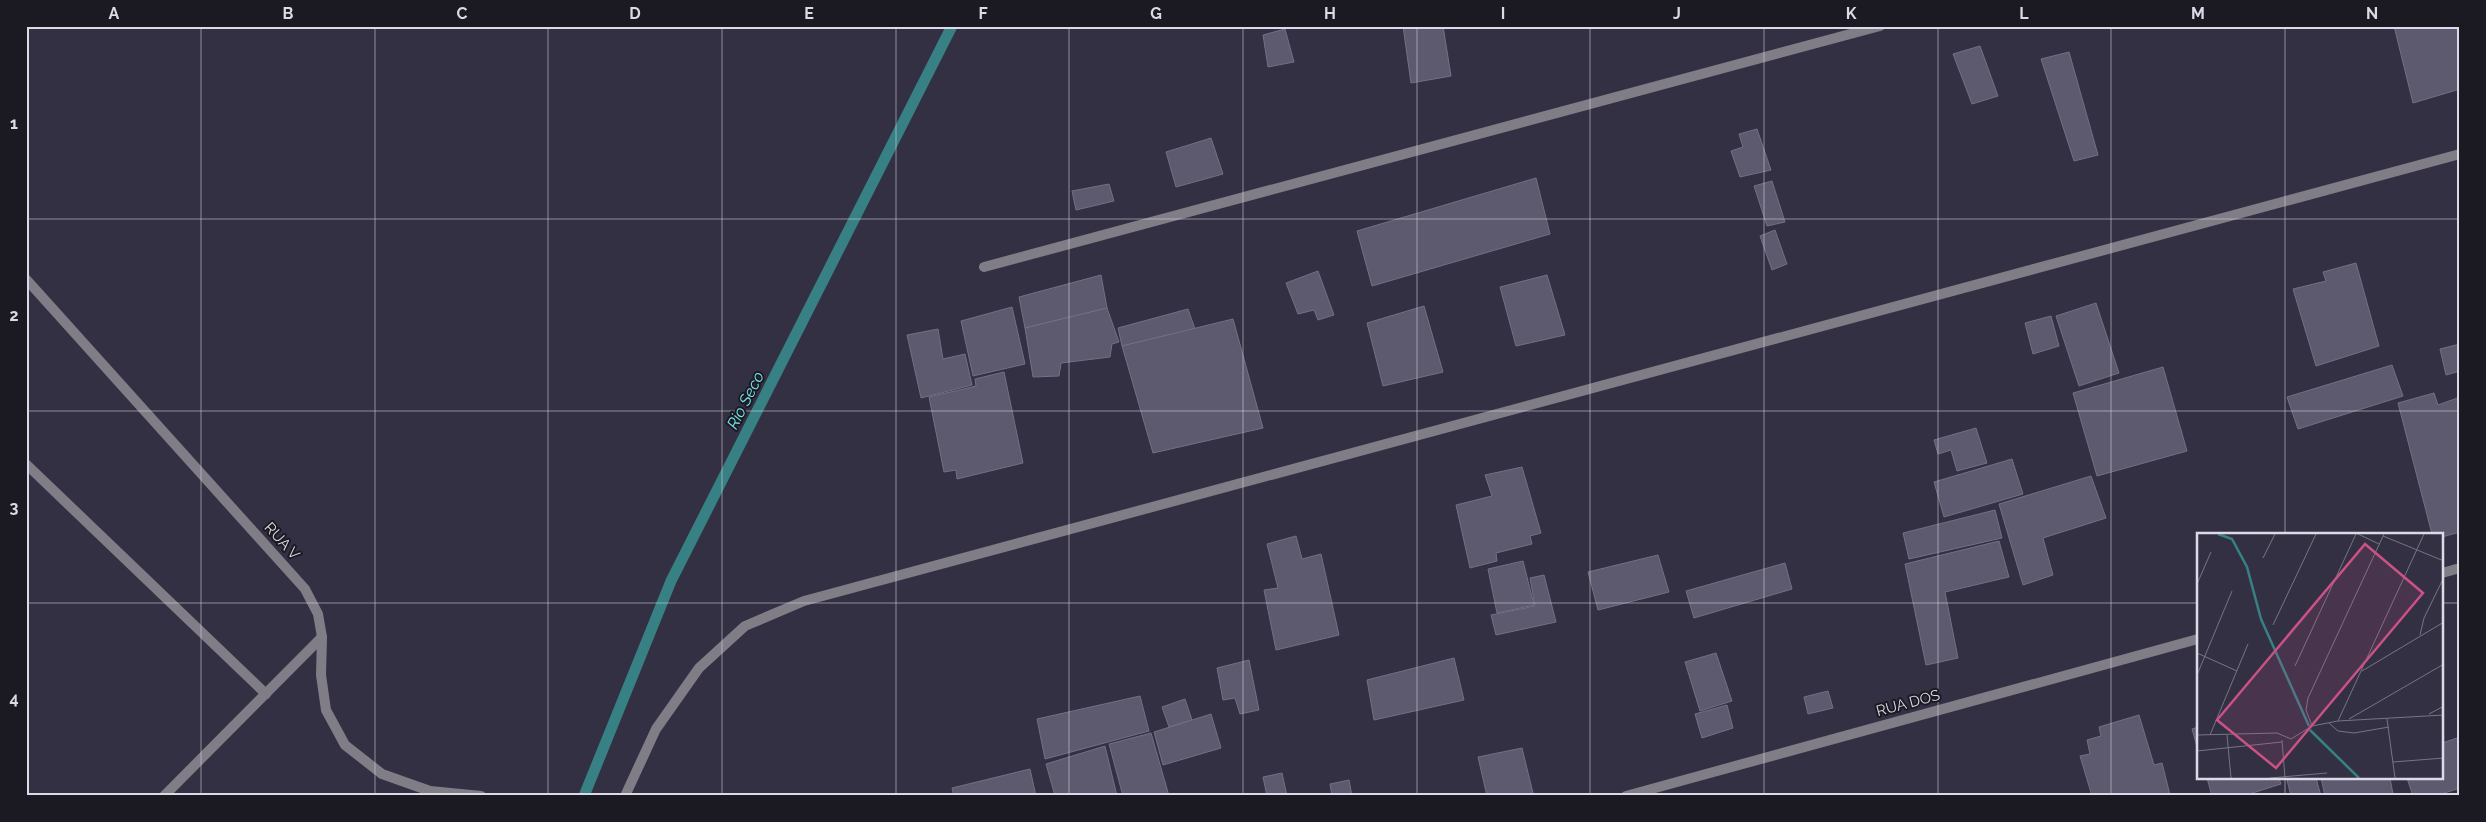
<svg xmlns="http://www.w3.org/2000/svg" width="2486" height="822" font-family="Raleway,sans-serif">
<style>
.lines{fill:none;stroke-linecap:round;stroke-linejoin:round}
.stream{stroke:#378185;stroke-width:11}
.building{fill:#5d596e;stroke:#737085}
.minor{stroke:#817d87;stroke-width:10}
.tertiary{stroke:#817d87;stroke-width:10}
.grid{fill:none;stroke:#dcdae7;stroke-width:1;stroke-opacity:0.55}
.labels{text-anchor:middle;stroke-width:4;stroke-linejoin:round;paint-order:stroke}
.street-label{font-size:15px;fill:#dcdae7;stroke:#1b1a22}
.water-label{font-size:16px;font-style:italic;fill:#78e8ee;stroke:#1b1a22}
.inset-river{fill:none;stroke:#378185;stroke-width:2.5}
.inset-road{fill:none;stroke:#777485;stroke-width:1}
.view{fill:#ca5285;fill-opacity:0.15;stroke:#ca5285;stroke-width:2.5}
.inset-edge{fill:none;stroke:#dcdae7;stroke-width:2.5}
.neatline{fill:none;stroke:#dcdae7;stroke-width:2}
.grid-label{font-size:16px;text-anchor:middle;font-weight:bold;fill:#dcdae7}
</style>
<rect width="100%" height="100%" fill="#333043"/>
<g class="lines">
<polyline class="stream" points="584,796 671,581 952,26"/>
</g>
<g class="building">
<polygon points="1403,26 1443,26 1451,76 1411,83"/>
<polygon points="2394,26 2460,26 2460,89 2413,103"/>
<polygon points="1285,29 1294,62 1268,67 1263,35"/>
<polygon points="1980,46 1998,96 1972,104 1953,54"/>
<polygon points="2069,52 2098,155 2074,161 2041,59"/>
<polygon points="1757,129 1771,170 1740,177 1731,151 1743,147 1739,134"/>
<polygon points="1211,138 1223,174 1176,187 1166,152"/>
<polygon points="1536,178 1550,234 1372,286 1357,231"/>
<polygon points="1772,181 1785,222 1767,226 1754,186"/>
<polygon points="1109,184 1114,201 1076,210 1072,191"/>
<polygon points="1775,230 1787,264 1772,270 1760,236"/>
<polygon points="2356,263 2379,346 2316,366 2293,289 2326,281 2323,272"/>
<polygon points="1318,271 1334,315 1318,320 1314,310 1298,314 1286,283"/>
<polygon points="1101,275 1107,308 1025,328 1019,297"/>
<polygon points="1547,275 1565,335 1516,346 1500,287"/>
<polygon points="2096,303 2119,373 2079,386 2056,316"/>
<polygon points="1424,306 1443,372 1383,386 1367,323"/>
<polygon points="1012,307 1025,364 973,376 961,321"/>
<polygon points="1107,308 1119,342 1112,344 1110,357 1061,363 1059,376 1033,377 1025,328"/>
<polygon points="1188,309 1195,329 1122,346 1118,328"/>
<polygon points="2051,316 2059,346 2033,354 2025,323"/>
<polygon points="1233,319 1263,428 1153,453 1122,346"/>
<polygon points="938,329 943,359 965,354 972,385 921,398 907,335"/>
<polygon points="2460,344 2460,371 2446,375 2440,349"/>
<polygon points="2392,365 2403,396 2298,429 2287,397"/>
<polygon points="2163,367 2187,451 2097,476 2073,393"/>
<polygon points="1004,372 1023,463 957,479 956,470 944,472 929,397 976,386 975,379"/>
<polygon points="2434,393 2438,405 2460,397 2460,532 2442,537 2442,534 2432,534 2398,403"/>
<polygon points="1976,428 1987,463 1957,471 1951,450 1938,454 1934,440"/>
<polygon points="2012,459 2023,494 1944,517 1934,482"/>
<polygon points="1522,467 1541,533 1530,536 1532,544 1496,553 1497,561 1470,568 1456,505 1492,496 1485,475"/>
<polygon points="2091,476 2106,518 2043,538 2053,575 2023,585 1999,504"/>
<polygon points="1995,510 2002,538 1909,559 1903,533"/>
<polygon points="1296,536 1302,559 1321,554 1339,635 1276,650 1264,590 1278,588 1267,544"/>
<polygon points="1999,541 2009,577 1945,592 1958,658 1926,665 1905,564"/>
<polygon points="1658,555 1669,592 1598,610 1588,572"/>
<polygon points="1523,561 1534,605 1497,613 1488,569"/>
<polygon points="1785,563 1792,589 1694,618 1686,591"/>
<polygon points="1544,575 1556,622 1496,635 1491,615 1535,606 1530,578"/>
<polygon points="1716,653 1732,701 1700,711 1685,662"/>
<polygon points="1454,658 1464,700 1374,720 1367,680"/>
<polygon points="1249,660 1259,710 1240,714 1235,698 1223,700 1217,668"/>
<polygon points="1828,691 1833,708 1808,714 1804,697"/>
<polygon points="1140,696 1149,731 1045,759 1037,719"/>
<polygon points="1185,699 1192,720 1169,727 1162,707"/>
<polygon points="1727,705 1733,728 1702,738 1695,714"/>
<polygon points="1211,714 1221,748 1163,765 1154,732"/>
<polygon points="2139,715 2154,765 2162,763 2170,795 2092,796 2080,756 2090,754 2087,740 2101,736 2099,727"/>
<polygon points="2198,727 2198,750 2192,729"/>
<polygon points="1151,733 1169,796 1123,796 1109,744"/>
<polygon points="2460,737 2460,788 2435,796 2413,796 2407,778 2442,778 2442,743"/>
<polygon points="1105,746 1117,796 1055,796 1046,764"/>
<polygon points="1522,748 1533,793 1522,796 1487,796 1478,757"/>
<polygon points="1030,769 1036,796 954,796 952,788"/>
<polygon points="1282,773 1287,796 1267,796 1263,777"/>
<polygon points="2207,778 2279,778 2281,784 2243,796 2212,796"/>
<polygon points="2296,778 2316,778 2321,796 2291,796 2287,780"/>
<polygon points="2321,778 2390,778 2393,794 2384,796 2325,796"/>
<polygon points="1349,780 1352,796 1332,796 1330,784"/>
</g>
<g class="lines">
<g class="minor">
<polyline points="984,267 1880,26"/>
<polyline points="26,464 266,694"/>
<polyline points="2442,573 2460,568"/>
<polyline points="164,796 322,637"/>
<polyline points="625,796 656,729 699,668 745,626 804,601 2460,154"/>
<polyline points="1626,796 2198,639"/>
</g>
<polyline class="tertiary" points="26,279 305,589 318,614 322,637 321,675 326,710 345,745 382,774 430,791 481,796"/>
</g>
<path class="grid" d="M201,26V796M375,26V796M548,26V796M722,26V796M896,26V796M1069,26V796M1243,26V796M1417,26V796M1590,26V796M1764,26V796M1938,26V796M2111,26V796M2285,26V534M26,219H2460M26,411H2460M26,603H2198M2442,603H2460M2285,778V796"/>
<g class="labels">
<g class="street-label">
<text transform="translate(282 541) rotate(48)" y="5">RUA V</text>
<text transform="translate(1908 703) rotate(-15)" y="5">RUA DOS</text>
</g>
<g class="water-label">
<text transform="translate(745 400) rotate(-63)" y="6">Rio Seco</text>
</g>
</g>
<g transform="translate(2197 533)">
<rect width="246" height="246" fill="#333043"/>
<path class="inset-river" d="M21,1L35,6L50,34L64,86L112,193M113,197L162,245"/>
<path class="inset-road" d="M161,1L182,11M186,3L247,28M66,25L78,1M0,51L14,19M76,92L119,1M223,102L227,85L247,44M0,120L40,138M98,133L159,1M165,138L247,89M0,142L35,58M232,181L247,173M152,186L247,131M190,186L198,245M141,188L227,1M132,190L141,198L157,200L192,194M115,193L109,177L111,165L187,1M0,202L80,200L94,206L115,193L141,188L247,182M13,202L51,111M30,202L34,245M85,207L88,245M0,218L85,209M196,229L247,225M73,245L130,240"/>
<path class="view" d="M168,11L226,60L79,235L20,187Z"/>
<rect width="246" height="246" class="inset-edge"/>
</g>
<rect width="2486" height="822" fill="none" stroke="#1b1a22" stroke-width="55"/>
<rect x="28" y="28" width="2430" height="766" class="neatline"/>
<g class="grid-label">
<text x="114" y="19">A</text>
<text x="288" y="19">B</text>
<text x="462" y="19">C</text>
<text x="635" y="19">D</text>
<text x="809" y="19">E</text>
<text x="983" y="19">F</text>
<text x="1156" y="19">G</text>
<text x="1330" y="19">H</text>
<text x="1503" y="19">I</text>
<text x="1677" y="19">J</text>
<text x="1851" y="19">K</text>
<text x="2024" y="19">L</text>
<text x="2198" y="19">M</text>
<text x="2372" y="19">N</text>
<text x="14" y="129">1</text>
<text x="14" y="321">2</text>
<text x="14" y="513">3</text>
<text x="14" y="704">4</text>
</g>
</svg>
